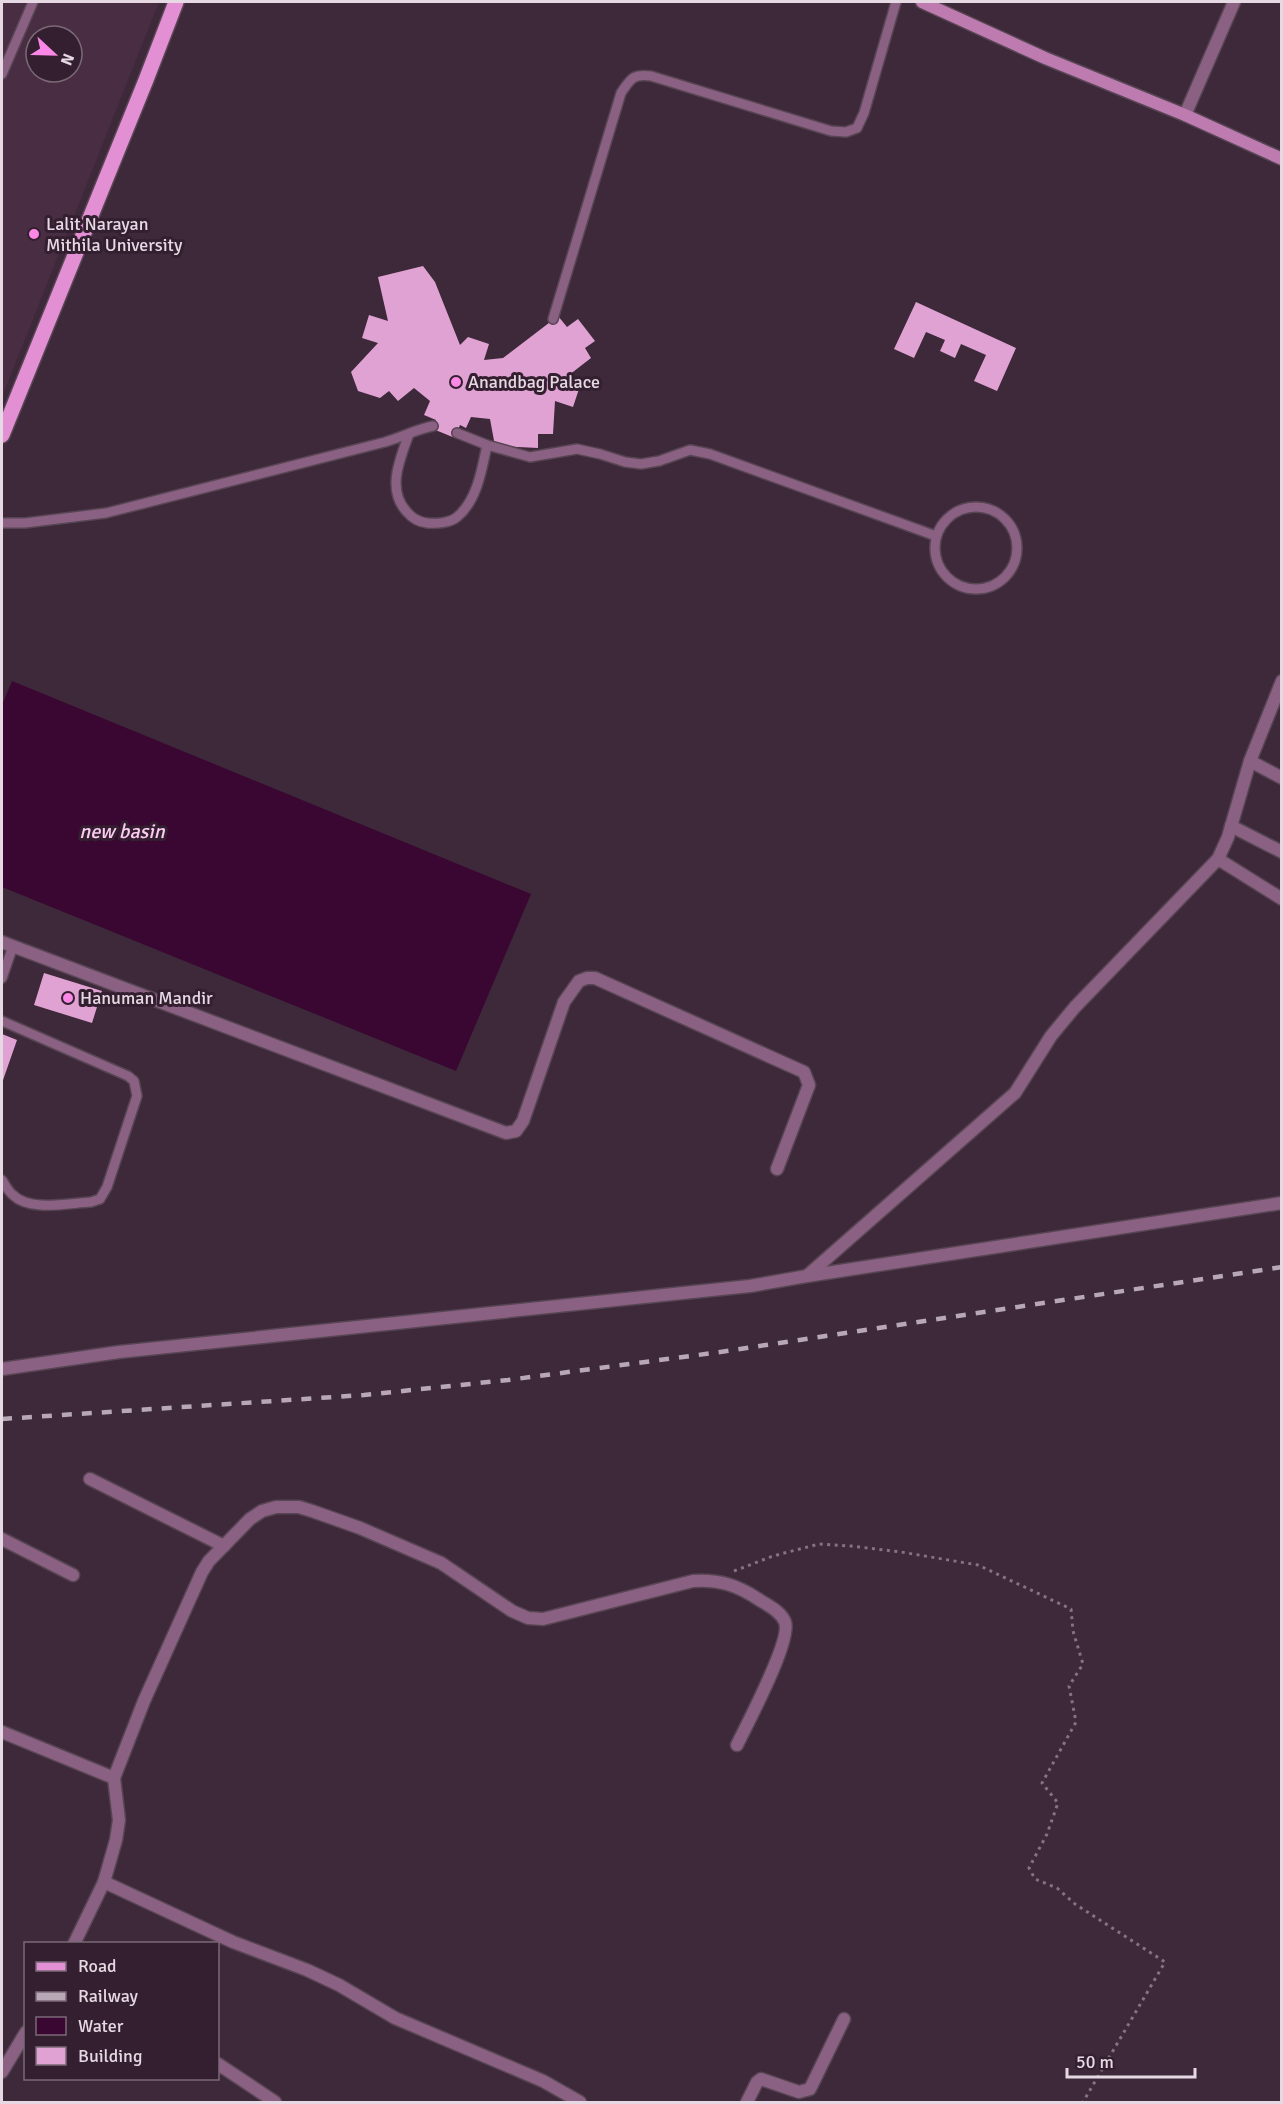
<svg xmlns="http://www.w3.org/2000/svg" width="1283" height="2104" font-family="Signika,sans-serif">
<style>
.built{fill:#492e43;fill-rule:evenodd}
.water{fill:#3a0733}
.building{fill:#e0a2d3}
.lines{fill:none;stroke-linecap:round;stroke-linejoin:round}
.lane-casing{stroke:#584554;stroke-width:12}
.street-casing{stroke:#584554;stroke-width:15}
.secondary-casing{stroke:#584554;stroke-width:15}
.primary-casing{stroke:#584554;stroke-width:18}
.path{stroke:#847381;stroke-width:3;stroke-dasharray:3 4.5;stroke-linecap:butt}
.lane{stroke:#8a6182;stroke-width:9}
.street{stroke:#8a6182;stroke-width:12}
.secondary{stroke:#bd7bb0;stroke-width:12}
.primary{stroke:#e38fd3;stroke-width:15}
.rail{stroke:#b8a8b5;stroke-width:4.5;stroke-dasharray:10 10;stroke-linecap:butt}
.poi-dot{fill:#fb87e6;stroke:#331f2f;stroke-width:2}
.labels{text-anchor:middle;stroke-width:6;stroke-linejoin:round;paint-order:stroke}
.poi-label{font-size:18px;fill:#e7d9e4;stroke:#331f2f;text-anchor:start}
.water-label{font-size:20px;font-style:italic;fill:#fdcbf2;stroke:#331f2f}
</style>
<rect width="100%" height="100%" fill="#3d2939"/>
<path class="built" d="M2,2H159L2,397ZM36,36H72V72H36Z"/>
<polygon class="water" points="12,681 531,894 456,1071 2,887 2,705"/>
<g class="building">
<polygon points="423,266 435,282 460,345 468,337 489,344 484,360 503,358 558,316 567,327 578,319 595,341 585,348 591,358 560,382 579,389 573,407 555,401 553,434 538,434 538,448 495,446 490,419 471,417 466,428 460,425 455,438 433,429 436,420 424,415 430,401 414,388 398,401 389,391 380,398 358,391 351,372 378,343 362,338 369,315 388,321 378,277"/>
<polygon points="916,302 1016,348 997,391 974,381 986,355 961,344 955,358 940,351 945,340 926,332 914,358 894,349"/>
<polygon points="44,973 102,991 92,1023 34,1005"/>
<polygon points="2,1034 17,1040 2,1083"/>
</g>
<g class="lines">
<defs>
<g id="lane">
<polyline points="2,74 33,2"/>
<path d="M553,319L621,93C631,78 633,74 651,76L831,131L846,132L857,128L864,113L896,2"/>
<polyline points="457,433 487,445 530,457 577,449 600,454 625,462 641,464 659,461 690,450 710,454 936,536"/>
<path d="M409,434C400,459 386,490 407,512C412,518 419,522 427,523C436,524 450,523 457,517C477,501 482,469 487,445"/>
<circle cx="976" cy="548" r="41"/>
<path d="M2,523H25L106,513L385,442C402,437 417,429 433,426"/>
<polyline points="2,978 13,946"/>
<path d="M2,1021L128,1076L134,1081L137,1096L107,1187L100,1199L91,1202C68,1203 30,1212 13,1195C8,1191 5,1185 2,1180"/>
</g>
<g id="street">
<polyline points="1185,115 1234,2"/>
<polyline points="1250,761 1282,778"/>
<polyline points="1231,826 1282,852"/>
<polyline points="1218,859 1282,899"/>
<polyline points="2,942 506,1133 516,1131 523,1121 564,1002 579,981 587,978 595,978 804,1072 809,1085 777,1169"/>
<polyline points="808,1275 1015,1093 1051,1036 1075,1007 1218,859 1228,837 1250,761 1282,681"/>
<polyline points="2,1369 119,1352 750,1286 807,1276 1282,1203"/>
<polyline points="90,1479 224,1546"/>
<polyline points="2,1539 73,1575"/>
<polyline points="2,1732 114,1778"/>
<polyline points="104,1882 233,1942 307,1970 339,1985 395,2018 543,2081 580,2102"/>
<path d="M74,1944L104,1882L116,1840L119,1820L114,1778L144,1701L202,1572L209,1561L250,1519L262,1511L276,1507H299L312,1511L360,1528L441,1563L512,1611L528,1618L543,1619L693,1581C718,1579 737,1585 758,1599C767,1605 781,1611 785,1622C792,1640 747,1724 737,1745"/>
<polyline points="218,2064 275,2102"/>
<polyline points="2,2072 26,2032"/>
<polyline points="747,2102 757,2082 761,2079 799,2092 810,2089 844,2019"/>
</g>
<polyline id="secondary" points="922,2 1045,58 1185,115 1282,159"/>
<polyline id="primary" points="2,435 146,80 176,2"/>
</defs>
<use href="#lane" class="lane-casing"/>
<use href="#street" class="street-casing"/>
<use href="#secondary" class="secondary-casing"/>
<use href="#primary" class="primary-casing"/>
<polyline class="path" points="734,1571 773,1556 819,1544 851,1546 901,1552 978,1565 1071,1609 1073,1631 1083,1664 1069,1686 1076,1722 1042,1783 1058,1803 1047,1834 1029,1868 1035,1879 1057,1888 1075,1904 1165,1962 1083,2102"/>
<use href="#lane" class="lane"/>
<use href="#street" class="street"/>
<use href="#secondary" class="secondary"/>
<use href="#primary" class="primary"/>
<polyline class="rail" points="2,1419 364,1395 508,1380 713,1353 1282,1267"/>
</g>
<g class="poi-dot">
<circle cx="34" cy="234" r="6"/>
<circle cx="456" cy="382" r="6"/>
<circle cx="68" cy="998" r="6"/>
</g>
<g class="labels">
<g class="poi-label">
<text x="46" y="230">Lalit Narayan<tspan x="46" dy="21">Mithila University</tspan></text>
<text x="468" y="388">Anandbag Palace</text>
<text x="80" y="1004">Hanuman Mandir</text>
</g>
<g class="water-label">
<text x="122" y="838">new basin</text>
</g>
</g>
<rect width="1283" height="2104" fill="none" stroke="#e7d9e4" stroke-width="6"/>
<rect x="24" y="1942" width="195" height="138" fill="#331f2f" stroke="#7b6977" stroke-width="1.5"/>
<rect x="36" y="1962" width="30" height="9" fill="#e38fd3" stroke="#7b6977" stroke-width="1.5"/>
<text x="78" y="1972" font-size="18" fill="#e7d9e4">Road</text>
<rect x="36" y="1992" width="30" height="9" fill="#b8a8b5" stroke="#7b6977" stroke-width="1.5"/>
<text x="78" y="2002" font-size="18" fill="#e7d9e4">Railway</text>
<rect x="36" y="2017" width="30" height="18" fill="#3a0733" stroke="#7b6977" stroke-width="1.5"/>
<text x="78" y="2032" font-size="18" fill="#e7d9e4">Water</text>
<rect x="36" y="2047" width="30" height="18" fill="#e0a2d3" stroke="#7b6977" stroke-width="1.5"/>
<text x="78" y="2062" font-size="18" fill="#e7d9e4">Building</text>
<g transform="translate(54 54) rotate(112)"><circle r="28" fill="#331f2f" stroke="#7b6977" stroke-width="1.5"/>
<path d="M0-4.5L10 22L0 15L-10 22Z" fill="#fb87e6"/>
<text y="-9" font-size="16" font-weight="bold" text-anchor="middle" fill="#e7d9e4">N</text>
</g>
<path d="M1067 2068v9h128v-9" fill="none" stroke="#e7d9e4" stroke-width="3"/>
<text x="1076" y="2068" font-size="18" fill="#e7d9e4" stroke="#331f2f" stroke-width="4.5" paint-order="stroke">50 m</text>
</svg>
